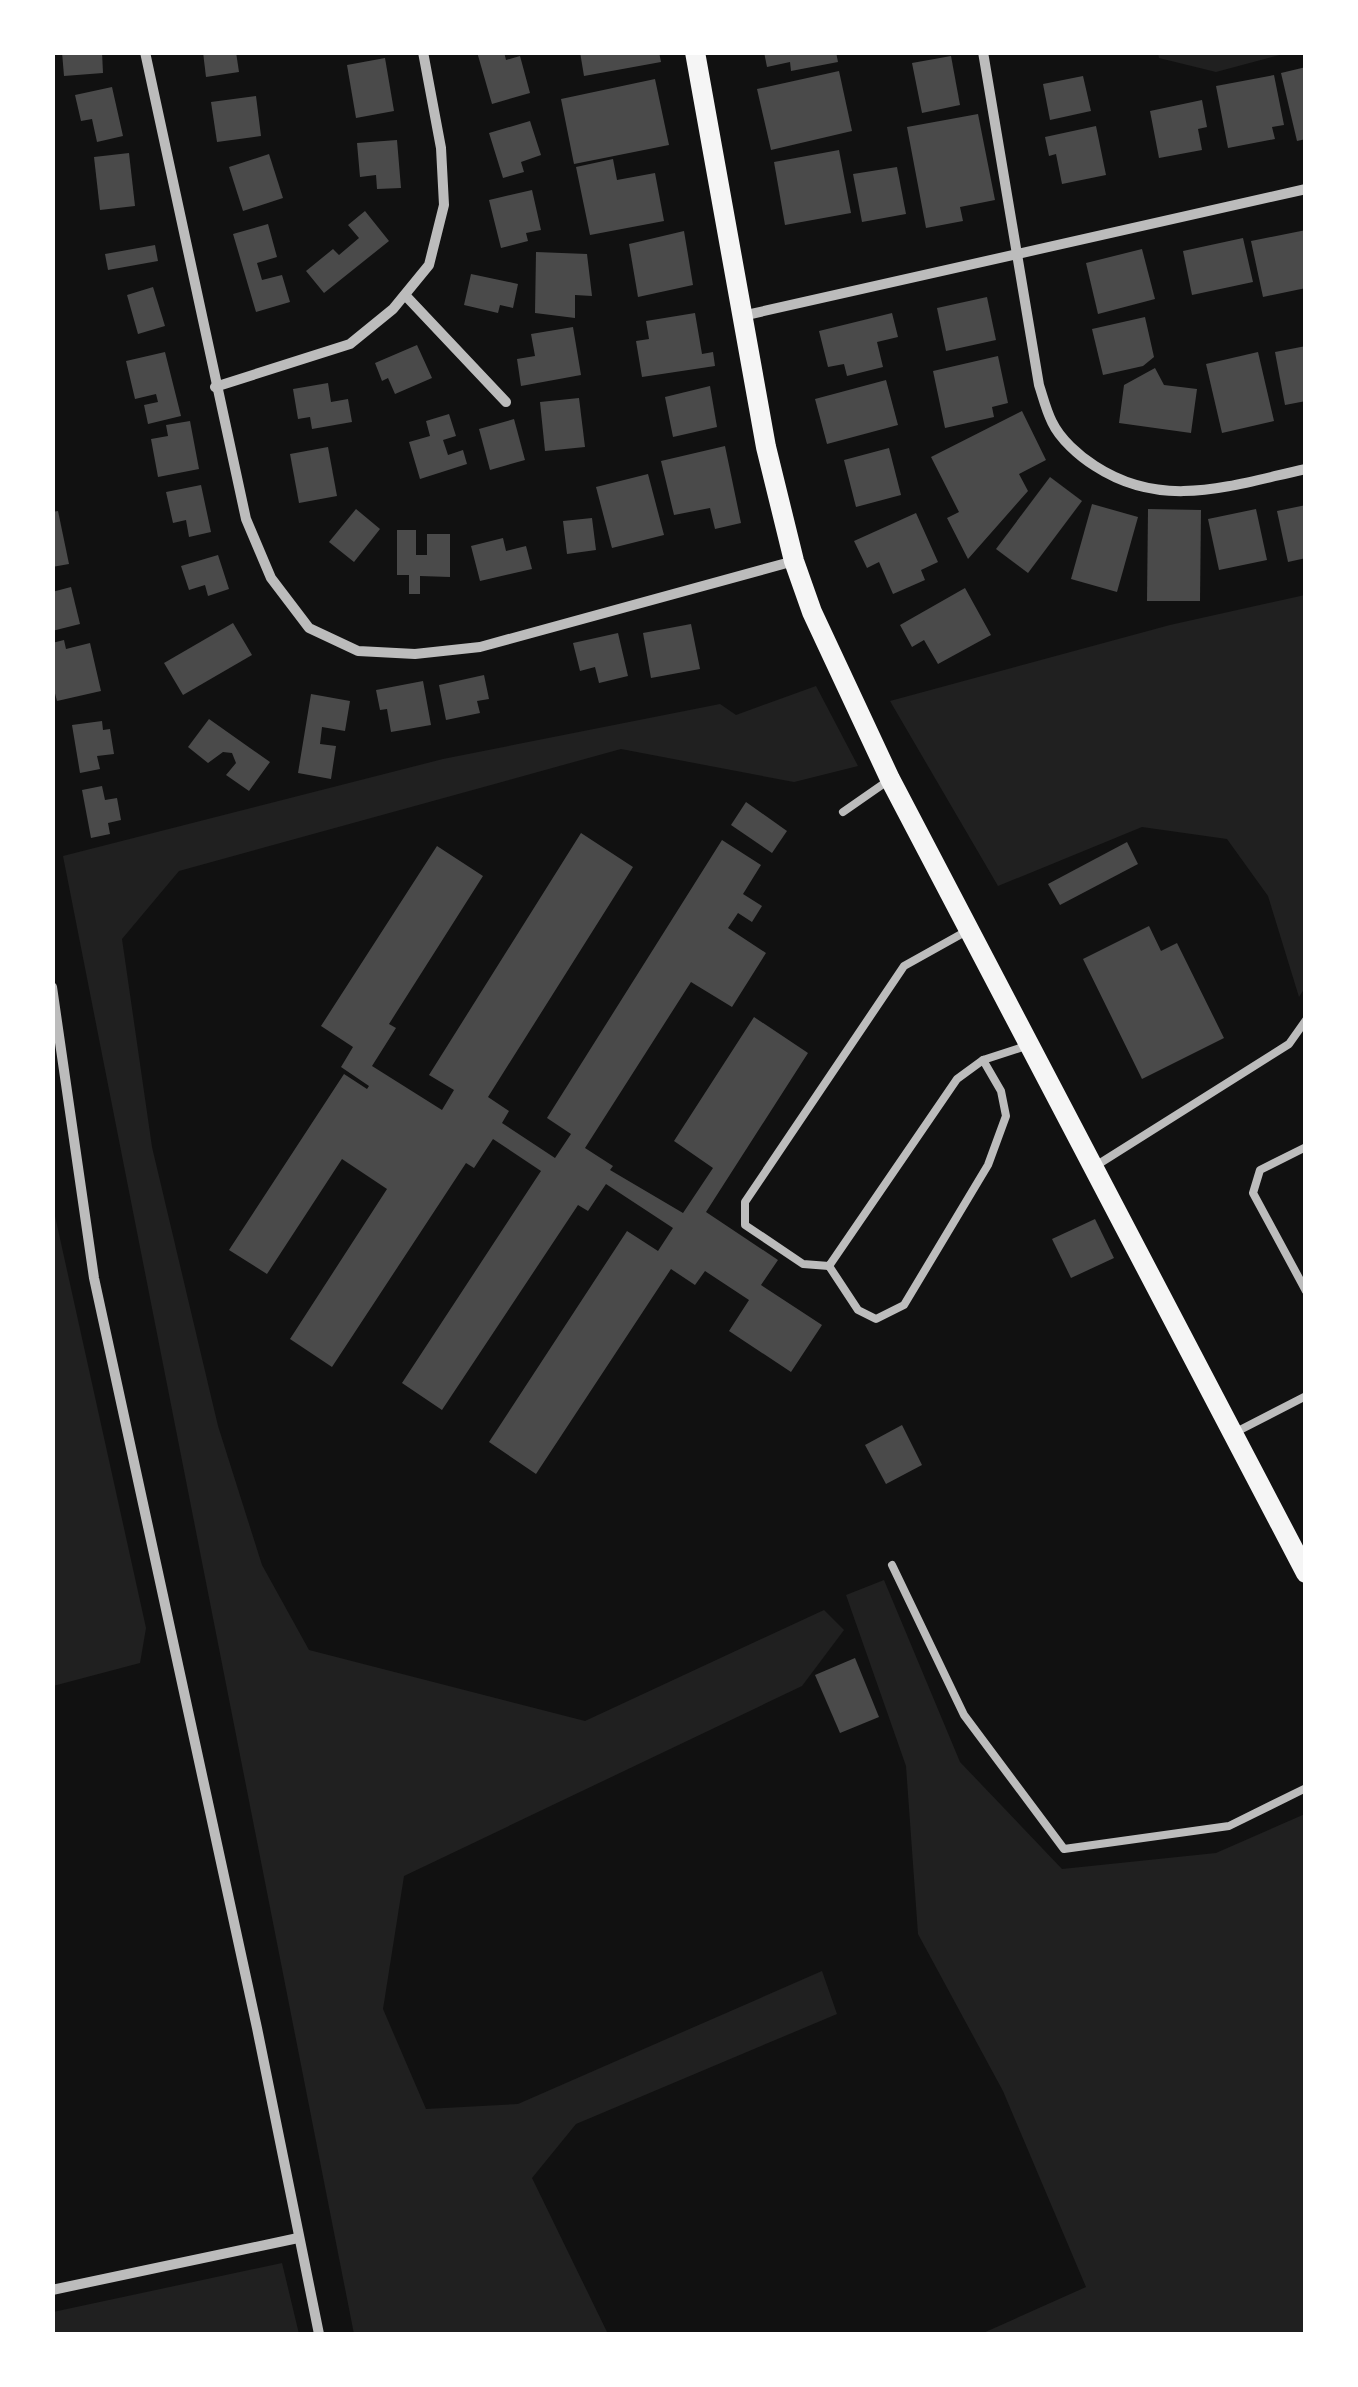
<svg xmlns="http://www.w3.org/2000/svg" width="1358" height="2387" font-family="'Public Sans',sans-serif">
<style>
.green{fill:#202020}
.building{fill:#4a4a4a}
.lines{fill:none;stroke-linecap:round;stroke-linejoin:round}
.service{stroke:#bcbcbc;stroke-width:8}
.minor{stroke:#bcbcbc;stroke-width:10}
.secondary{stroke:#f5f5f5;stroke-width:20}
</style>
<rect width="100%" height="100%" fill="#111"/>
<g class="green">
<polygon points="1158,53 1158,52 1287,53 1216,72 1159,58"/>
<polygon points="1305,595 1306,986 1299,997 1268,896 1227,839 1142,827 998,886 890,701 1170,625"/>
<polygon points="816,686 858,766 794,782 621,749 179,871 122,939 152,1147 218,1426 262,1565 309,1650 585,1721 824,1610 844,1630 802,1686 404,1876 383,2009 426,2109 518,2104 822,1971 837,2014 576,2124 532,2178 608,2334 354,2334 63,856 443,759 720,704 736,715"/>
<polygon points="53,1207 146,1628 140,1663 53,1686"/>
<polygon points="884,1580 960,1762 1062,1869 1216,1853 1305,1814 1305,2334 981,2334 1086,2287 1003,2091 918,1934 906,1766 846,1595"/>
<polygon points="282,2263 299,2334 53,2334 53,2312"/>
</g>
<g class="building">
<polygon points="62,52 102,52 103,73 64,76"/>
<polygon points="203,52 236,52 239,72 206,77"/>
<polygon points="477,52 504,52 506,60 520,56 530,93 492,104"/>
<polygon points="580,52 659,52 661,62 584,76"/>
<polygon points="764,52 836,52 838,62 791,71 790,62 767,67"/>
<polygon points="951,56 960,105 922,113 912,63"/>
<polygon points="385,58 394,111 356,118 347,65"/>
<polygon points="1306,67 1306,139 1297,141 1281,73"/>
<polygon points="839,71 852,131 771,150 757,89"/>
<polygon points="1274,75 1284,125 1272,127 1275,139 1228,148 1216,86"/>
<polygon points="1083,76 1091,111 1050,120 1043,84"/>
<polygon points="655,79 669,145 574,164 561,99"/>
<polygon points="112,87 123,136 97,142 92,119 81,121 75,95"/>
<polygon points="256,96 261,136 217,142 211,102"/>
<polygon points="1202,100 1207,127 1198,129 1202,150 1159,158 1150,111"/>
<polygon points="978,114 995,200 960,207 963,221 926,228 907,127"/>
<polygon points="530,121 541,155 521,162 524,172 503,178 489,133"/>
<polygon points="1096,126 1106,175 1062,184 1056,154 1049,156 1045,137"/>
<polygon points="397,140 401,188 377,189 376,175 360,177 357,143"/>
<polygon points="839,150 851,213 785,225 774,162"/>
<polygon points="129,153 135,206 100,210 94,157"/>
<polygon points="269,154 283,198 243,211 229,167"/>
<polygon points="613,159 617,180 655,173 664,221 590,235 576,167"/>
<polygon points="897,167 906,214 862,222 853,174"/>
<polygon points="532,190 541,230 526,233 528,241 501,248 489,200"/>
<polygon points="365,211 389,241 324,293 306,271 333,249 339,255 359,238 348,225"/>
<polygon points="268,224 277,257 257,263 262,280 282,275 290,302 256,312 233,234"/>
<polygon points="1306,230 1306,288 1263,297 1251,241"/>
<polygon points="684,231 693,285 638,297 629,244"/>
<polygon points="1243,238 1253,282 1192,295 1183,251"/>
<polygon points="155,245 158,261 108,270 105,254"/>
<polygon points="1142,249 1155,299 1098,314 1086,263"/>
<polygon points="536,252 587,254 592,296 575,295 575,318 535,313"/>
<polygon points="471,274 518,284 513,308 500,305 498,313 464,305"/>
<polygon points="153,287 165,326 138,334 127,295"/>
<polygon points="987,297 996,340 946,351 937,308"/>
<polygon points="695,313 702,354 713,352 715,366 642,377 636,341 649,339 646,321"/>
<polygon points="892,313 898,337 877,342 883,367 847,376 844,364 828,367 819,331"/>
<polygon points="1145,317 1154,357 1143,366 1103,375 1092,329"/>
<polygon points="573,327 581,375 521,386 517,359 535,356 531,334"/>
<polygon points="417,345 432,378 395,394 388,378 382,381 375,363"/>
<polygon points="1306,346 1306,401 1285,405 1275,352"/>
<polygon points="165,352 181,416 148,424 144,405 158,402 156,394 135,399 126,361"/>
<polygon points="1258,352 1274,421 1222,433 1206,364"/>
<polygon points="998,356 1008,403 992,407 994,417 945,428 933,371"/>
<polygon points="1155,368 1164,385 1197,389 1191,433 1119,423 1124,385"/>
<polygon points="886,380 898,425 827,444 815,399"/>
<polygon points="328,383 331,402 348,399 352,422 312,429 310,417 298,419 293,389"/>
<polygon points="710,386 717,427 673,437 665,397"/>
<polygon points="579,398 585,447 545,451 540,402"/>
<polygon points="1022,411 1046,460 1019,474 1028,491 968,559 947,518 959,512 931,457"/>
<polygon points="449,414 456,436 443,440 448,455 463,450 467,464 420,479 409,442 430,436 426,421"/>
<polygon points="514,419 525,460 490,470 479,429"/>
<polygon points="190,421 199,469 158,477 151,439 168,436 166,425"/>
<polygon points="725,446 741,523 715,529 710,508 674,515 661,461"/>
<polygon points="328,447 337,496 299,503 290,454"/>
<polygon points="889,448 901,495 856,507 844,460"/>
<polygon points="648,474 664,535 612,548 596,487"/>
<polygon points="1050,477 1082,501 1028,573 996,549"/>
<polygon points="201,485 211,532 189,537 186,520 173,523 166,492"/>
<polygon points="1092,504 1138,517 1117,592 1071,579"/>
<polygon points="1306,505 1306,558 1288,562 1277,511"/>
<polygon points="356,509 380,529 354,562 329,542"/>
<polygon points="1148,509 1201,510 1200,601 1147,601"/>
<polygon points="1256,509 1267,560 1219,570 1208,519"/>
<polygon points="58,511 69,564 52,567 52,512"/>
<polygon points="916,513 938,562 921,570 925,580 893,594 879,562 867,568 854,541"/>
<polygon points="592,518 596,550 567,554 563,521"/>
<polygon points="397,530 416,530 416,555 427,555 427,534 450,534 450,577 420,576 420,594 409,594 409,575 397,575"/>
<polygon points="503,538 506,551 526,546 532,569 480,581 471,546"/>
<polygon points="218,555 229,589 208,596 205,585 189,590 181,566"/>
<polygon points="71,587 80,624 52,631 52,592"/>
<polygon points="965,588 991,635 938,664 924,640 912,647 900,625"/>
<polygon points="233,623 252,655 183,695 164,663"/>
<polygon points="691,624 700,669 651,678 643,633"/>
<polygon points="618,633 628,676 599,683 595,667 580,671 573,643"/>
<polygon points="64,640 66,649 90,643 101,691 57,701 52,682 52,643"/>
<polygon points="484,675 489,699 477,701 480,713 446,720 439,685"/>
<polygon points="423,681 431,725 391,732 387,709 380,710 376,690"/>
<polygon points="311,694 350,701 345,731 322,727 320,744 336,746 331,779 298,773"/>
<polygon points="209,719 270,762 249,791 226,775 236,763 232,753 223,752 208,763 188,747"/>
<polygon points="102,721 103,730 110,729 114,754 97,756 100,769 80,773 72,725"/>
<polygon points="102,786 105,800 117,798 121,820 108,823 110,834 91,838 82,790"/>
<polygon points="746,802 787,831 772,853 731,825"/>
<polygon points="581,833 633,867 488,1097 509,1111 502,1123 555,1158 571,1134 547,1118 722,840 761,865 743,894 762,906 752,922 738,913 728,928 766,953 732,1007 691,982 585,1148 613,1166 610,1170 683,1213 713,1168 674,1141 754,1017 808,1053 706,1212 778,1260 761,1285 822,1325 791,1372 729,1331 749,1300 705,1271 695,1285 671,1269 536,1474 489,1442 627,1231 658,1251 673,1228 606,1184 588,1211 578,1205 442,1410 402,1383 541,1171 493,1139 474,1168 466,1163 332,1367 290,1339 387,1189 342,1159 267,1274 229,1250 344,1074 367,1089 369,1086 341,1067 353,1047 321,1026 437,846 483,876 389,1024 396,1028 372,1066 442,1110 454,1090 429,1075"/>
<polygon points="1127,842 1138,864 1060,905 1048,884"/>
<polygon points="1149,926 1161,951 1177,943 1224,1038 1142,1079 1083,959"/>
<polygon points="1095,1219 1114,1258 1071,1278 1052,1239"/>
<polygon points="902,1425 922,1465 886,1484 865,1445"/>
<polygon points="855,1658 879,1717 840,1733 815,1675"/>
</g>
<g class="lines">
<g class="service">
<polyline points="843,812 889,780"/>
<polyline points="965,932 904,966 745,1202 745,1225 803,1264 829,1266 957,1079 983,1060 1029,1045"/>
<polyline points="1306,1147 1260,1170 1253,1193 1306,1291"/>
<polyline points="1097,1165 1289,1044 1306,1020"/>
<polyline points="829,1266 858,1310 876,1319 904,1305 988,1165 1006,1116 1001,1091 983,1060"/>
<polyline points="1234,1433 1306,1396"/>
<polyline points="892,1565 964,1715 1064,1849 1229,1826 1306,1788"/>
</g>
<g class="minor">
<polyline points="145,52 246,519 271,578 309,628 358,651 415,654 480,647 794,561"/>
<path d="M983,52L1039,385C1043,397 1046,410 1052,422C1060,439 1079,456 1095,466C1164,511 1231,485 1306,469"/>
<polyline points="405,295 506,402"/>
<polyline points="742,316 1306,189"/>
<polyline points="215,387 350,344 393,309 429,265 444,205 441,148 423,52"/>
<polyline points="52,987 94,1278 257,2028 319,2334"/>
<polyline points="52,2290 298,2238"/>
</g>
<polyline class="secondary" points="695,52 766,447 794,561 812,612 890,779 1306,1573"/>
</g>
<rect width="1358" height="2387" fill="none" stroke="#ffffff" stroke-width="110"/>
</svg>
